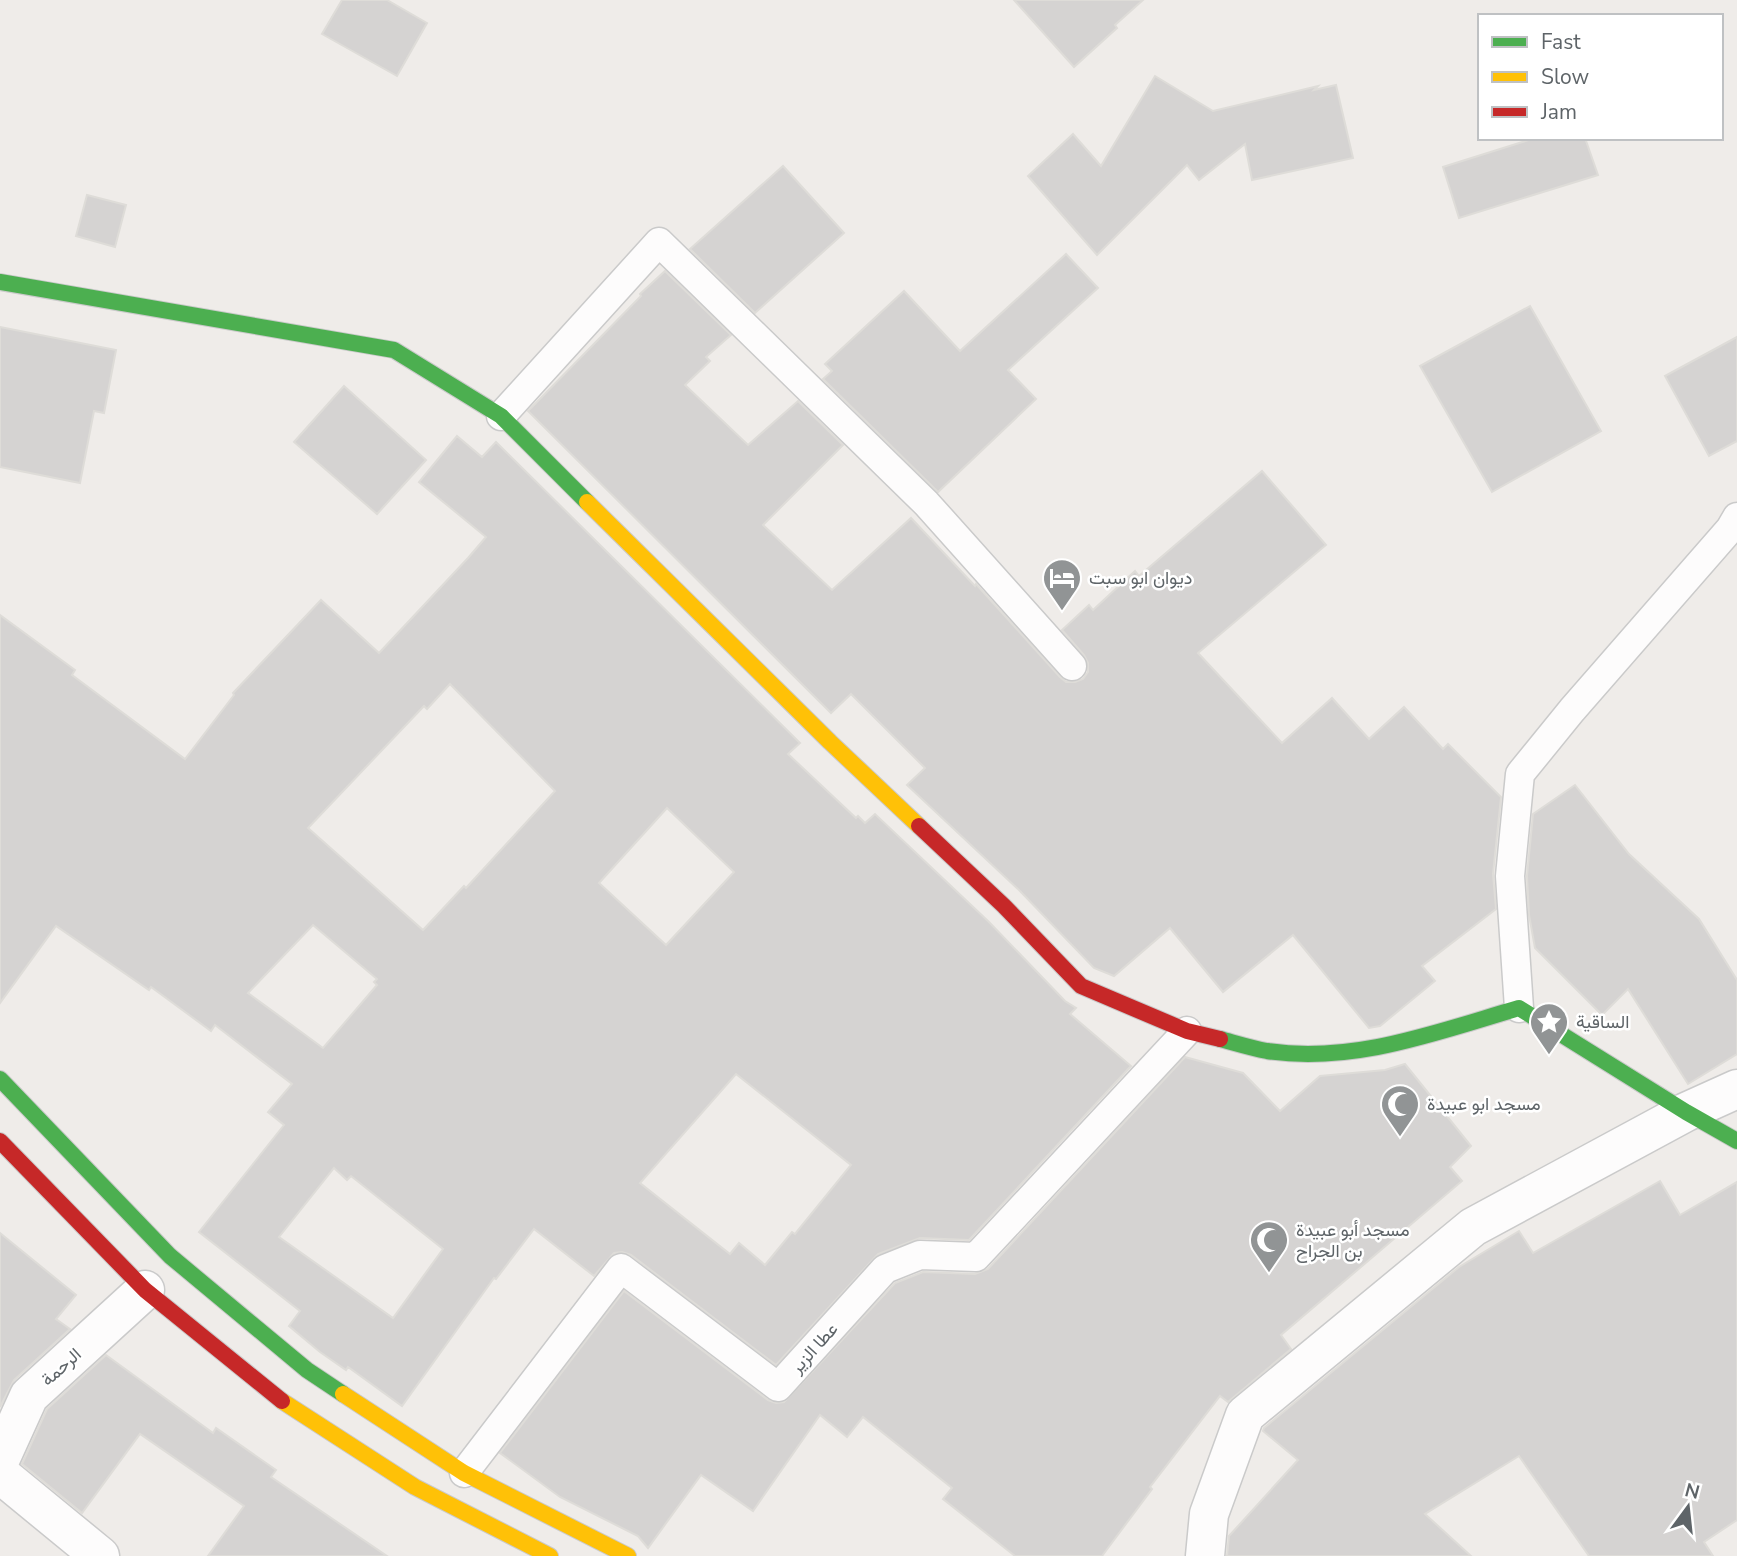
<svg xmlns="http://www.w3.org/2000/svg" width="1737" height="1556" font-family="'Nunito Sans',Vazirmatn,sans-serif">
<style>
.building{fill:#d5d3d2;stroke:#dedcd8;stroke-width:2;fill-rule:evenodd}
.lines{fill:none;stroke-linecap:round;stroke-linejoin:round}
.lane-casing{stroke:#cacaca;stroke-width:31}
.street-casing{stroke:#cacaca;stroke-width:41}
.fast-casing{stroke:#cacaca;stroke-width:18}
.slow-casing{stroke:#cacaca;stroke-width:18}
.jam-casing{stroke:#cacaca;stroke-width:18}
.lane{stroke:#fdfcfc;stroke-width:28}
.street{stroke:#fdfcfc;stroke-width:38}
.fast{stroke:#4caf50;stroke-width:16}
.slow{stroke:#ffc107;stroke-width:16}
.jam{stroke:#c62828;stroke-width:16}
.labels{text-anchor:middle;stroke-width:5;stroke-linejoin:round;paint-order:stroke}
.poi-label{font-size:18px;fill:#5e6468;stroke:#fff;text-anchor:start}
.street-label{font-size:18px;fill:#5e6468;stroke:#fff}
</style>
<rect width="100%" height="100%" fill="#efece9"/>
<g class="building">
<polygon points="342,0 387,0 427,23 397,76 322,34"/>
<polygon points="1014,0 1143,0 1115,25 1117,28 1074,67"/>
<polygon points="1155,76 1213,111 1318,86 1314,90 1336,85 1353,158 1252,180 1245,144 1199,180 1187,165 1097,255 1028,176 1073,134 1101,166"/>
<polygon points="1535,138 1585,138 1598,175 1459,218 1443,167"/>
<polygon points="783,166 844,233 755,313 690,249"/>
<polygon points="87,195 126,205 115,247 76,236"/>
<polygon points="1066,254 1098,288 1008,370 1036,399 938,492 823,379 832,371 825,364 904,291 960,351"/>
<polygon points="665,271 731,335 706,357 710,361 685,385 748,445 798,401 843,445 763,525 832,590 911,518 975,586 976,584 1060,677 1066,682 1075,682 1083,679 1088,672 1088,663 1084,655 1062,630 1089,605 1093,610 1135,571 1139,576 1262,471 1326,545 1198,653 1282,743 1332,698 1369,739 1404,707 1443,749 1448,744 1501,797 1493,874 1496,909 1422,966 1435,981 1380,1026 1369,1028 1293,935 1223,992 1170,928 1114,976 1094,968 1019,890 907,785 925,768 851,694 831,713 528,411 641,296 640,294"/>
<polygon points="1530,306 1601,431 1492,492 1420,366"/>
<polygon points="0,327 116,350 104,413 94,411 80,483 0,467"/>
<polygon points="1737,337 1737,441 1709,456 1665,376"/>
<polygon points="344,386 426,460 377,514 294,442"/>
<path d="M457,436L482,457L496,442L800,743L788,754L856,818L858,816L865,823L875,814L989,922L1065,1001L1076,1008L1070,1014L1131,1066L969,1240L920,1238L878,1254L776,1365L631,1255L622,1252L614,1253L594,1276L534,1229L496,1279L494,1278L402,1406L348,1367L346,1370L320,1352L289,1326L300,1311L199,1232L284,1125L268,1112L292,1084L215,1025L211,1031L151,987L149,990L56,926L0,1003V615L75,670L72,675L185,759L234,695L233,693L321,600L379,653L468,558L486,537L419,482ZM450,684L555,791L466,888L464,886L423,930L308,828L424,706L427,709ZM667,808L734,872L666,945L599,883ZM313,925L377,979L374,982L377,985L323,1048L248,993ZM736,1074L851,1165L795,1234L792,1232L765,1265L739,1243L730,1254L640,1183ZM334,1168L347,1180L351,1176L443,1249L393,1318L279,1237Z"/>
<polygon points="1575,785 1629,854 1699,919 1737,980 1737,1054 1688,1084 1628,989 1602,1015 1535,948 1529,915 1527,876 1533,814"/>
<polygon points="1185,1057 1243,1073 1280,1111 1320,1076 1385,1070 1405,1064 1471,1146 1450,1167 1462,1181 1281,1335 1291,1349 1228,1402 1220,1396 1150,1487 1152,1489 1102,1556 1015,1556 943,1499 952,1488 863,1417 847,1437 820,1415 753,1511 701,1475 648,1548 638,1536 560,1497 500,1453 624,1291 768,1400 776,1403 784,1402 895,1283 923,1272 975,1274 988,1269"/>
<polygon points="1660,1181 1680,1215 1737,1182 1737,1520 1704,1542 1713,1556 1589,1556 1519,1456 1425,1514 1471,1556 1227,1556 1229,1536 1298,1460 1263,1431 1264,1428 1459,1267 1519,1231 1533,1253"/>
<polygon points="0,1233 76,1295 56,1319 70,1329 14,1380 0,1407"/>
<polygon points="106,1355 213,1433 216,1428 276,1470 271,1477 387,1556 208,1556 244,1506 140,1434 82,1513 22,1464 47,1409"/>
</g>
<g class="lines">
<defs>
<g id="lane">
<polyline points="501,416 659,242 926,503 1072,666"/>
<polyline points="1519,1008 1510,876 1520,774 1572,710 1730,529 1737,517"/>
<polyline points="464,1473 621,1268 778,1387 885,1269 920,1255 976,1257 1187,1031"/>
</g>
<g id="street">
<polyline points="0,1460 29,1396 145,1290"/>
<polyline points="0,1474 100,1556"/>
<polyline points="1205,1556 1209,1514 1245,1415 1473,1227 1686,1112 1737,1089"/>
</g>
<g id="fast">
<polyline points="0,282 394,350 501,416 587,502"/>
<path d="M1220,1039C1235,1043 1251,1048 1267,1051C1354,1064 1437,1032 1519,1008L1686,1112L1737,1141"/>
<polyline points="0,1079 170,1256 307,1370 343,1394"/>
</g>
<g id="slow">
<polyline points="587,502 830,742 919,826"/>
<polyline points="343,1394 464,1473 628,1556"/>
<polyline points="282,1401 415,1487 550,1556"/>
</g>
<g id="jam">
<polyline points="919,826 1004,906 1081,986 1187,1031 1220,1039"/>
<polyline points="0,1141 145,1290 282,1401"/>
</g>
</defs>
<use href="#lane" class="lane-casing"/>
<use href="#street" class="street-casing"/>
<use href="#fast" class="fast-casing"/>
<use href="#slow" class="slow-casing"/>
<use href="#jam" class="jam-casing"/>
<use href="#lane" class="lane"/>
<use href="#street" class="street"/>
<use href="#fast" class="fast"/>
<use href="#slow" class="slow"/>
<use href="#jam" class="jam"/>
</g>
<defs>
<symbol id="hotel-pin" viewBox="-11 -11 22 30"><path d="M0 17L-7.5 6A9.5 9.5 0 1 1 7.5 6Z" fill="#919495" stroke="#fff"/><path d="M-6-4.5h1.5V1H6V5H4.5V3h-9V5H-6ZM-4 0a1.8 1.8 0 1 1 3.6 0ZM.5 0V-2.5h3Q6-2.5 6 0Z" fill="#fff"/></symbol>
<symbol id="sight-pin" viewBox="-11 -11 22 30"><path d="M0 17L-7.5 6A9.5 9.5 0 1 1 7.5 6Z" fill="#919495" stroke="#fff"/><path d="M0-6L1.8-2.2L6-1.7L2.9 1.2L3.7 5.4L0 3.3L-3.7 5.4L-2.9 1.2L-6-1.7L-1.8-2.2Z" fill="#fff"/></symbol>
<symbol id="mosque-pin" viewBox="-11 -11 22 30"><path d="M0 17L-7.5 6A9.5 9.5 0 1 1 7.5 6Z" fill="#919495" stroke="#fff"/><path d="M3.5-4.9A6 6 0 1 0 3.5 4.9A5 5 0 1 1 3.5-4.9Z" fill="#fff"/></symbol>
</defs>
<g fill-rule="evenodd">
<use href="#hotel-pin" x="1040" y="556" width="44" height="60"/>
<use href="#sight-pin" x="1527" y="1000" width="44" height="60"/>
<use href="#mosque-pin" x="1378" y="1082" width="44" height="60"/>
<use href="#mosque-pin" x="1247" y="1218" width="44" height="60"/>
</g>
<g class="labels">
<g class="poi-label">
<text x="1089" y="584">ديوان ابو سبت</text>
<text x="1576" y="1028">الساقية</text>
<text x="1427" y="1110">مسجد ابو عبيدة</text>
<text x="1296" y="1236">مسجد أبو عبيدة<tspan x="1296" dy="21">بن الجراح</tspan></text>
</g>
<g class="street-label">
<text transform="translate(814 1348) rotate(-48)" y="6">عطا الزير</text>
<text transform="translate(61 1367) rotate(-42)" y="6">الرحمة</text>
</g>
</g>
<rect x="1478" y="14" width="245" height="126" fill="#ffffff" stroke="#bfc1c3" stroke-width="2"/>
<rect x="1492" y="37" width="35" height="10" fill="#4caf50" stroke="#bfc1c3" stroke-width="2"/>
<text x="1541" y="49" font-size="21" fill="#5e6468">Fast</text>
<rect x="1492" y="72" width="35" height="10" fill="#ffc107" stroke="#bfc1c3" stroke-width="2"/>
<text x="1541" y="84" font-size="21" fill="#5e6468">Slow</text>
<rect x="1492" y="107" width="35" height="10" fill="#c62828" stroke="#bfc1c3" stroke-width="2"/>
<text x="1541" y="119" font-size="21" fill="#5e6468">Jam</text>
<g transform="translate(1688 1507) rotate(15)" stroke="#ffffff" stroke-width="5" paint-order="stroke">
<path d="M0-5L12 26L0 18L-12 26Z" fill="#5e6468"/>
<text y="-10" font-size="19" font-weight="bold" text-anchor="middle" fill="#5e6468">N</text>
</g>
</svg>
